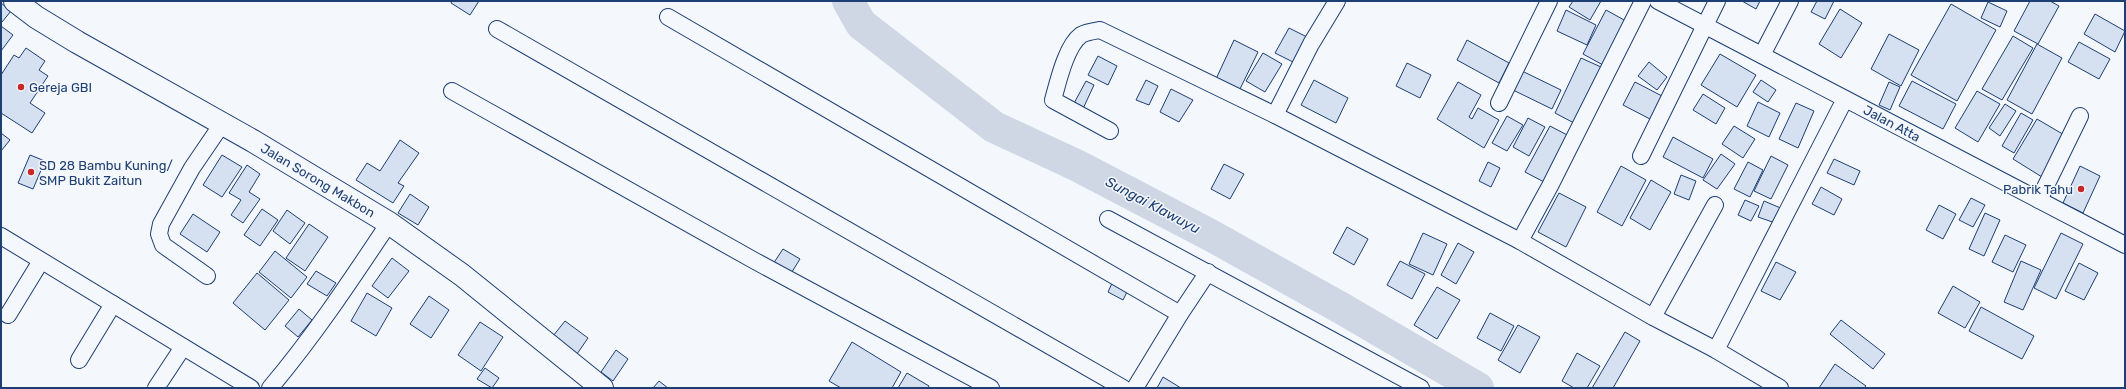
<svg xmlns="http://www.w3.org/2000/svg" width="2126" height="389" font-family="Rubik,sans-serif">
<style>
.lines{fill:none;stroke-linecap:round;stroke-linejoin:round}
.river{stroke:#cfd7e4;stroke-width:32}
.building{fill:#d5e0f0;stroke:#1d3f73}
.minor-casing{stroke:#1d3f73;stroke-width:18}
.trunk-casing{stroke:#1d3f73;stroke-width:24}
.minor{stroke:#f4f7fb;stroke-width:16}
.trunk{stroke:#f4f7fb;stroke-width:22}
.poi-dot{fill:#c62828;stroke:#f4f7fb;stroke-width:1.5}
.labels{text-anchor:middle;stroke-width:3;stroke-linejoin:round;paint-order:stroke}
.poi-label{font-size:13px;fill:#1d3f73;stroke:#f4f7fb;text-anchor:start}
.street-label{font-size:13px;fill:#1d3f73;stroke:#f4f7fb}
.water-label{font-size:14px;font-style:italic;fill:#1d3f73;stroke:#f4f7fb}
</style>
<rect width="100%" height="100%" fill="#f4f7fb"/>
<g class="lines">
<polyline class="river" points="848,1 861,24 994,127 1078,166 1212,236 1341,308 1478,388"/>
</g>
<g class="building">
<polygon points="452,1 479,1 470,15 451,3"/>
<polygon points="1573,1 1601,1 1590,20 1569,7"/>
<polygon points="1742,1 1760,1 1756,9"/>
<polygon points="1817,1 1834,1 1825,19 1811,12"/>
<polygon points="2030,1 2050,1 2059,6 2038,44 2014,31"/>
<polygon points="1988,2 2007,11 2000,27 1981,18"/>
<polygon points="1,3 11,11 2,22 1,21"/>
<polygon points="1951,4 1996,30 1957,101 1911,75"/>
<polygon points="1840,9 1862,23 1841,58 1819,44"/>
<polygon points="1566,10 1596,25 1587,45 1557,31"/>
<polygon points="1606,10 1626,21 1603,65 1583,54"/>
<polygon points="2095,14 2125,31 2115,52 2084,34"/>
<polygon points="1,26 13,35 1,51"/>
<polygon points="1289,28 1307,37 1293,62 1275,53"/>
<polygon points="1889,34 1919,50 1901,86 1871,69"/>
<polygon points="2013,36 2033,48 2002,100 1982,89"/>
<polygon points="1234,40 1258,52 1239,91 1216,79"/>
<polygon points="1467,40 1509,63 1499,83 1457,60"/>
<polygon points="2079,42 2110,59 2099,79 2068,62"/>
<polygon points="2037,44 2062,58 2032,114 2007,100"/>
<polygon points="26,48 45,61 39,70 48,76 30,103 45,113 32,133 1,113 1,75 14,55 19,58"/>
<polygon points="1263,53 1282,64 1265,92 1246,81"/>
<polygon points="1720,54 1756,75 1737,107 1701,85"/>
<polygon points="1098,56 1117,66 1108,85 1088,75"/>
<polygon points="1581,58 1601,67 1574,123 1555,113"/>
<polygon points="1649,62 1667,77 1657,90 1638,76"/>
<polygon points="1407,63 1431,75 1420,98 1396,86"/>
<polygon points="1522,71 1561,90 1552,109 1513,90"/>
<polygon points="1146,80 1158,86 1149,105 1136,100"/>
<polygon points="1314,80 1348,98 1336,123 1301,105"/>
<polygon points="1761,80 1776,90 1768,102 1753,92"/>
<polygon points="1086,81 1094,85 1081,113 1072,107"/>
<polygon points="1912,81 1956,104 1943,129 1899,106"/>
<polygon points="1458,82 1481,95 1469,117 1472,119 1478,108 1499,120 1484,148 1437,119"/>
<polygon points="1635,82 1662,96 1650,119 1623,105"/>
<polygon points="1889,82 1900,87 1890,110 1879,105"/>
<polygon points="1171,89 1193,100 1179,122 1160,112"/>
<polygon points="1977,91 2000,104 1978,142 1955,128"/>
<polygon points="1703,94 1725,108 1716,124 1693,110"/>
<polygon points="1758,102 1780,113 1769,137 1747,126"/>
<polygon points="1796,103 1814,111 1798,148 1779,139"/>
<polygon points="2005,104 2016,111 2000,136 1989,128"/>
<polygon points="2021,113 2033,120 2014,153 2002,146"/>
<polygon points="1507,116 1523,125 1507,151 1492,143"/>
<polygon points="1528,118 1545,127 1529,156 1513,147"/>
<polygon points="2037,119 2066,136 2042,177 2013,159"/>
<polygon points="1550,126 1571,137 1546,183 1525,172"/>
<polygon points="1734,126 1755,139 1743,158 1722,144"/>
<polygon points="1,133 10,140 1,151"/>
<polygon points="1673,137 1713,159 1703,178 1663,157"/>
<polygon points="400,140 419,153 398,183 404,186 393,203 356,180 367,163 380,171"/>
<polygon points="1721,154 1735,164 1717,189 1703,180"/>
<polygon points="30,155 45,161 33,189 18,183"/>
<polygon points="222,155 242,167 222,197 203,185"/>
<polygon points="1771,156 1788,165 1771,199 1754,191"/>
<polygon points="1834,159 1860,171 1854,185 1827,173"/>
<polygon points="1488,162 1500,168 1491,187 1479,181"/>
<polygon points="1748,162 1763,170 1750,197 1734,189"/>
<polygon points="1224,164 1244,174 1230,199 1211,189"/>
<polygon points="247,165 260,174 249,192 260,199 243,223 231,215 241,200 229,193"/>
<polygon points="1621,166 1646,180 1622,226 1597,212"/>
<polygon points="2080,166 2100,176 2083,213 2063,203"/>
<polygon points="1681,175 1696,181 1689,200 1674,194"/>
<polygon points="1651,180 1671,192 1650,230 1630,218"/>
<polygon points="1821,187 1842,199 1834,215 1812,204"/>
<polygon points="1559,193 1586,207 1566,247 1538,232"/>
<polygon points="410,194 429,207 418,225 398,213"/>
<polygon points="1971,198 1985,205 1973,227 1959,220"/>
<polygon points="1745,200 1759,206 1751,221 1738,215"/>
<polygon points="1764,201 1783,209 1778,224 1758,217"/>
<polygon points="1939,205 1956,214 1943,239 1926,230"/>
<polygon points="262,209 278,220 260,246 244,235"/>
<polygon points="287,210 305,223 290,244 273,231"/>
<polygon points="1985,213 2000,220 1984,256 1969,249"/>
<polygon points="193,214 220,232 207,252 180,234"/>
<polygon points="309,224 328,237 305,271 286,258"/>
<polygon points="1347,227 1368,239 1354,265 1333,253"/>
<polygon points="1423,233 1447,244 1433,275 1409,264"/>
<polygon points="2061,233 2083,244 2056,299 2034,288"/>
<polygon points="2005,235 2026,245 2013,272 1992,262"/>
<polygon points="1458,243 1474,252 1456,284 1441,275"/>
<polygon points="783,249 800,259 790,275 773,264"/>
<polygon points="275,251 307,277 291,298 259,272"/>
<polygon points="392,258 409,271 388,298 372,286"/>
<polygon points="1400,261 1425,274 1412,299 1387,285"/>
<polygon points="2021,261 2041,270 2023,310 2004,302"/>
<polygon points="1776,262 1796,272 1780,300 1761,291"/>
<polygon points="2079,263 2098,273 2084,300 2065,291"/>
<polygon points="316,271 336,283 327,296 307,284"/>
<polygon points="257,273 289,300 265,330 233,303"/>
<polygon points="1113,281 1129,288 1123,300 1108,292"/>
<polygon points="1953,286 1980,302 1965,328 1938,313"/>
<polygon points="1437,287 1460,300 1437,339 1414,325"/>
<polygon points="367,293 392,308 376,336 351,321"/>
<polygon points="429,296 449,310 431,338 410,324"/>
<polygon points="1981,307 2034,336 2022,359 1969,331"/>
<polygon points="299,309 312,320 298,337 285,326"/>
<polygon points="1490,313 1514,326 1501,351 1477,338"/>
<polygon points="1841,320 1885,354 1873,369 1830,334"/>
<polygon points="565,321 588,338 577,354 553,336"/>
<polygon points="480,322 503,337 481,371 458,355"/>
<polygon points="1518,325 1540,337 1520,373 1498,360"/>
<polygon points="1625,332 1640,341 1613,388 1592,388"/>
<polygon points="852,342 901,372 892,388 841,388 829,381"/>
<polygon points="616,350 628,359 613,381 601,372"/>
<polygon points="1577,353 1600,366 1587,388 1574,388 1562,381"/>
<polygon points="1835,364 1866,386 1864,388 1819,388"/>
<polygon points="485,368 499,378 492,388 477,379"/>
<polygon points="907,373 929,386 928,388 898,388"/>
<polygon points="1163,377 1181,388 1157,388"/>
<polygon points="659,381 668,388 653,388"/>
</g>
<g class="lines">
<defs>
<g id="minor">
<polyline points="1658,1 2125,245"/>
<polyline points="668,17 1180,314"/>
<polyline points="497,29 1123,388"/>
<polyline points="1762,55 1790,1"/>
<polyline points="452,91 755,261 991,388"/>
<polyline points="1499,103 1549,1"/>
<polyline points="1275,115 1520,241 1653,317"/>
<path d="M1110,131L1053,100C1058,82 1066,46 1081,35C1086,32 1094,31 1100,30L1275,115L1311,44L1337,1"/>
<polyline points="1641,156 1717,1"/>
<polyline points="2039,200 2080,116"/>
<polyline points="1715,205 1653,317 1716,350 1780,388"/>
<polyline points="1108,219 1421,388"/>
<polyline points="1,236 251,388"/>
<polyline points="1520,241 1550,186 1643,1"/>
<polyline points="207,276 163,245 159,234 161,224 192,168 222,124"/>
<polyline points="8,315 41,261"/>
<polyline points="1716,350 1845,99"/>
<polyline points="79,360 113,304"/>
<polyline points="156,388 183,347"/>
<path d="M270,388C314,336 351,280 389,223"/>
<polyline points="1135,388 1180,314 1208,272"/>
</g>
<polyline id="trunk" points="15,1 36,17 77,42 253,141 389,223 462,275 602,388"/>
</defs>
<use href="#minor" class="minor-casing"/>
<use href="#trunk" class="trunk-casing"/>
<use href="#minor" class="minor"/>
<use href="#trunk" class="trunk"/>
</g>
<g class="poi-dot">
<circle cx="21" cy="87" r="4"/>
<circle cx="31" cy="172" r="4"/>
<circle cx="2081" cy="189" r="4"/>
</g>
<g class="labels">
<g class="poi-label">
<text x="29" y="92">Gereja GBI</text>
<text x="39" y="170">SD 28 Bambu Kuning/<tspan x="39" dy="15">SMP Bukit Zaitun</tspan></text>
<text x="2073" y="194" text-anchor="end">Pabrik Tahu</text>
</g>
<g class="street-label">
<text transform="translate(1892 123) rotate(28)" y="5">Jalan Atta</text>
<text transform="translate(318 180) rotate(31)" y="5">Jalan Sorong Makbon</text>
</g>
<g class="water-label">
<text transform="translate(1153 205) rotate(28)" y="5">Sungai Klawuyu</text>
</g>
</g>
<rect width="2126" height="389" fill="none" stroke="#1d3f73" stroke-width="4"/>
</svg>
